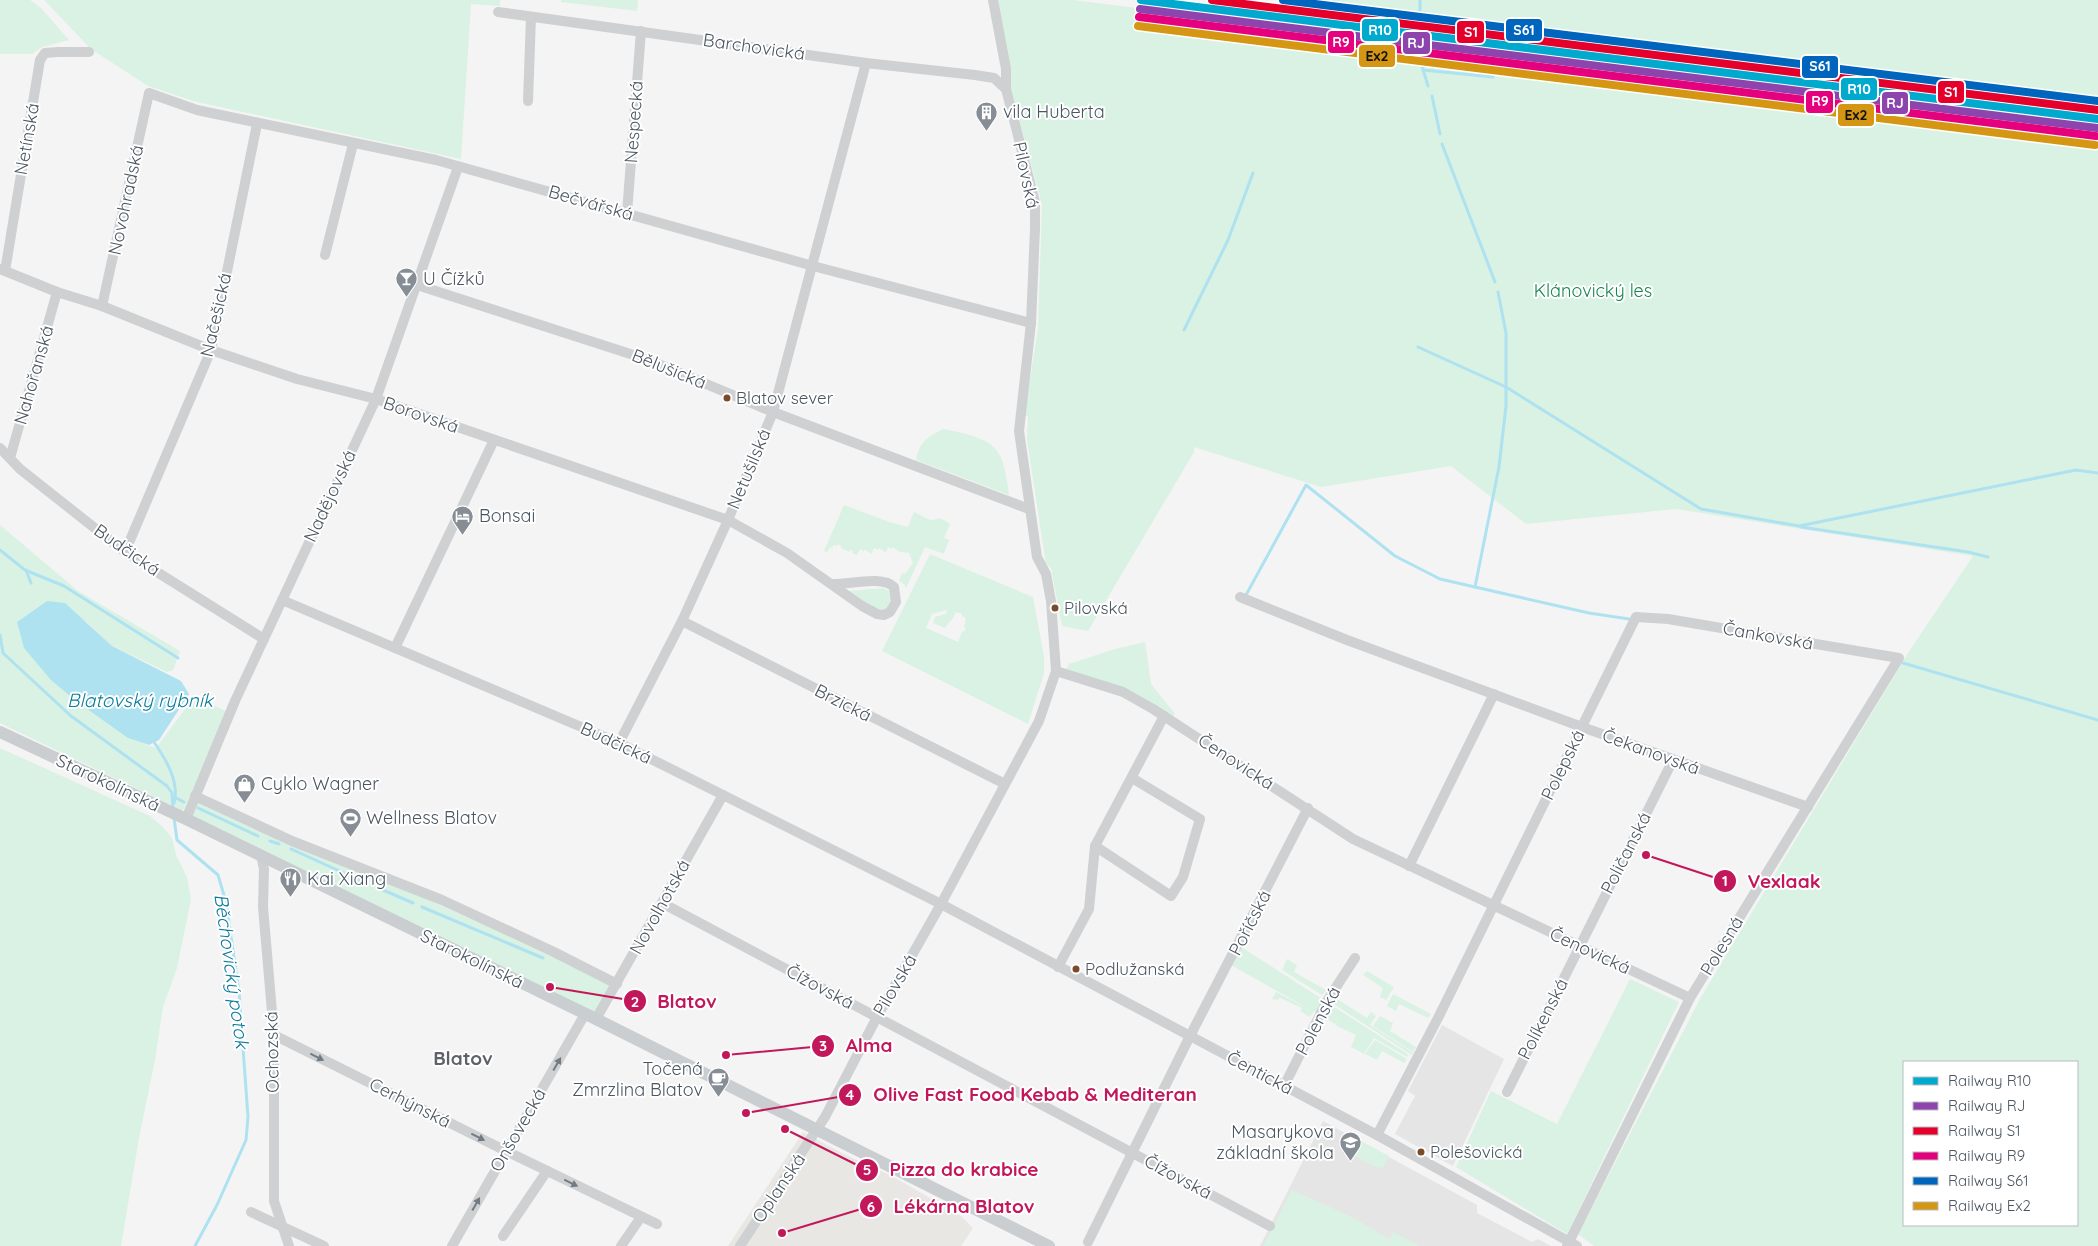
<svg xmlns="http://www.w3.org/2000/svg" width="2098" height="1246" font-family="Quicksand,sans-serif">
<style>
.commercial{fill:#e8e7e3}
.education{fill:#e6e5e6}
.green{fill:#d9f2e3;fill-rule:evenodd}
.water{fill:#aee2f0}
.lines{fill:none;stroke-linecap:round;stroke-linejoin:round}
.stream{stroke:#aee2f0;stroke-width:3}
.minor{stroke:#ced0d2;stroke-width:10}
.major{stroke:#caced1;stroke-width:12}
.rail-1-casing{stroke:#fff;stroke-width:11}
.rail-2-casing{stroke:#fff;stroke-width:11}
.rail-3-casing{stroke:#fff;stroke-width:11}
.rail-4-casing{stroke:#fff;stroke-width:11}
.rail-5-casing{stroke:#fff;stroke-width:11}
.rail-6-casing{stroke:#fff;stroke-width:11}
.rail-1{stroke:#00a9ce;stroke-width:8}
.rail-2{stroke:#8e44ad;stroke-width:8}
.rail-3{stroke:#e4002b;stroke-width:8}
.rail-4{stroke:#e5007d;stroke-width:8}
.rail-5{stroke:#0065bd;stroke-width:8}
.rail-6{stroke:#d49613;stroke-width:8}
.oneway{fill:#727b83}
.bus-dot{fill:#7a4b2a;stroke:#fff;stroke-width:2}
.labels{text-anchor:middle;stroke-width:4;stroke-linejoin:round;paint-order:stroke}
.bus-label{font-size:17px;fill:#4a5661;stroke:#fff;text-anchor:start}
.street-label{font-size:18px;fill:#4a5661;stroke:#fff}
.poi-label{font-size:18px;fill:#4a5661;stroke:#fff;text-anchor:start}
.park-label{font-size:18px;fill:#17864f;stroke:#fff}
.water-label{font-size:19px;font-style:italic;fill:#0c7c9b;stroke:#fff}
.neighbourhood-label{font-size:19px;font-weight:bold;fill:#5f6368;stroke:#fff}
.leader{fill:none;stroke:#c2185b;stroke-width:2}
.callout-dot{fill:#c2185b;stroke:#fff;stroke-width:2}
.mark-label{font-size:15px;text-anchor:middle;font-weight:bold;fill:#fff}
.callout-label{font-size:19px;text-anchor:middle;font-weight:bold;fill:#c2185b;stroke:#fff;stroke-width:4;stroke-linejoin:round;paint-order:stroke}
.line-badge{stroke:#fff;stroke-width:2}
.badge-label{font-size:14px;text-anchor:middle;font-weight:bold;fill:#fff}
.pale-badge-label{font-size:14px;text-anchor:middle;font-weight:bold;fill:#111}
</style>
<rect width="100%" height="100%" fill="#f4f4f4"/>
<polygon class="commercial" points="803,1132 846,1155 892,1176 961,1216 973,1228 961,1246 728,1246"/>
<g class="education">
<polygon points="1442,1025 1504,1059 1453,1166 1395,1134 1415,1096 1408,1091"/>
<polygon points="1323,1121 1477,1205 1477,1213 1532,1242 1538,1239 1551,1246 1260,1246"/>
</g>
<g class="green">
<polygon points="0,0 30,0 41,8 69,40 42,47 32,54 0,54"/>
<polygon points="44,0 500,0 500,6 471,4 461,159 197,102 148,86 91,49"/>
<polygon points="561,0 638,0 637,11 561,2"/>
<path d="M998,0H1073L2098,127V1246H1594L1578,1234L1701,997L1908,653L1973,556L1676,509L1526,524L1451,466L1321,487L1194,447V452L1088,631L1062,626L1051,568L1046,564L1027,440L1028,416H1024L1038,329L1042,205L1011,89ZM1904,1062H2077V1225H1904Z"/>
<polygon points="1292,0 2098,0 2098,100"/>
<path d="M944,429C961,433 992,437 1000,456C1006,467 1007,483 1009,495L916,460C920,442 927,436 944,429Z"/>
<path d="M844,505L889,522L908,527L914,512C925,516 927,523 940,518L950,524L944,538L949,540L944,554L925,547L906,588L904,584L899,581L902,573L905,574L913,563L909,553L900,552L893,547L892,549L888,547L886,553L879,548L878,550L874,548L871,554L865,549L864,551L860,549L857,555L852,553L853,551L850,550L849,552L841,548V546L838,544L837,546L834,545L832,548L830,547L827,553L824,551Z"/>
<polygon points="0,525 78,591 180,651 173,670 167,672 112,646 87,622 47,601 17,622 128,738 156,748 192,700 204,701 228,712 183,811 0,723"/>
<path d="M930,554L1033,597L1044,657V673L1028,724L882,651ZM947,610L946,614L935,617L933,623L945,628L951,620H952L956,612L962,614V616L966,618L964,627L966,630L962,632L958,642L926,628L932,614Z"/>
<polygon points="883,588 891,592 893,600 885,610 873,608 849,591"/>
<polygon points="1145,642 1151,684 1175,714 1173,717 1066,670 1069,664 1115,649"/>
<polygon points="0,748 150,816 163,827 172,838 176,855 187,877 191,899 177,968 163,1007 155,1060 139,1138 121,1246 0,1246"/>
<polygon points="195,796 617,984 596,1019 186,819"/>
<polygon points="1238,945 1409,1055 1407,1057 1374,1038 1364,1054 1351,1047 1356,1035 1335,1025 1340,1018 1335,1024 1314,1011 1310,1017 1300,1011 1302,1008 1280,998 1277,1000 1272,999 1276,992 1313,1011 1229,964"/>
<polygon points="1287,959 1297,965 1294,972 1326,990 1322,995 1282,970"/>
<polygon points="1367,971 1394,987 1386,1000 1380,997 1383,988 1363,975"/>
<polygon points="1630,979 1679,1002 1567,1234 1456,1167 1491,1091 1557,1124"/>
<polygon points="1393,994 1431,1014 1428,1018 1399,1004 1396,1011 1387,1006"/>
<polygon points="1336,996 1335,1002 1337,999 1367,1018 1371,1012 1376,1016 1370,1025 1413,1053 1412,1055 1329,1001"/>
<polygon points="1380,1016 1393,1023 1390,1031 1416,1047 1413,1052 1373,1026"/>
<polygon points="1375,1040 1407,1059 1404,1063 1382,1051 1377,1060 1365,1054"/>
<polygon points="1350,1135 1389,1156 1383,1168 1373,1166 1343,1150"/>
<polygon points="1292,1190 1352,1217 1389,1239 1394,1232 1420,1246 1263,1246"/>
</g>
<polygon class="water" points="47,601 65,603 112,646 181,681 189,694 159,740 149,745 128,738 76,701 51,680 24,648 17,622"/>
<g class="lines">
<g class="stream">
<polyline points="1420,0 1420,13"/>
<polyline points="1421,56 1420,45 2098,125"/>
<polyline points="1421,63 1428,86"/>
<polyline points="1423,70 1493,77"/>
<polyline points="1432,96 1440,134"/>
<polyline points="1442,144 1495,282"/>
<polyline points="1498,292 1506,333 1506,406 1499,467 1475,587 1589,613 1629,619"/>
<polyline points="1184,330 1228,240 1253,173"/>
<polyline points="1418,347 1506,387 1701,509 1799,526 2076,470 2098,473"/>
<polyline points="1801,527 1968,552 1988,557"/>
<polyline points="0,550 25,570 64,586 178,658"/>
<polyline points="26,570 31,583"/>
<polyline points="1246,595 1306,485 1395,556 1440,579 1475,587"/>
<polyline points="0,635 3,653 71,716 167,786 172,793 173,809"/>
<polyline points="1903,663 2098,720"/>
<path d="M154,742C165,758 180,782 174,803"/>
<polyline points="176,798 184,802"/>
<polyline points="198,808 258,836"/>
<polyline points="174,818 177,840 218,875 226,902 239,992 248,1117 246,1140 217,1205 195,1246"/>
<polyline points="270,841 279,844"/>
<polyline points="291,849 366,883"/>
<polyline points="376,887 413,903"/>
<polyline points="422,907 543,958"/>
</g>
<g class="minor">
<polyline points="498,12 866,63 975,75 994,78 1006,89"/>
<polyline points="528,101 531,17"/>
<polyline points="627,213 641,31"/>
<polyline points="325,255 353,144"/>
<path d="M0,269L57,292L102,306L211,350L297,379L376,399L728,520L787,553L862,606L877,614L884,615L890,612L896,602L894,587C882,575 848,585 831,584"/>
<polyline points="5,271 40,60 45,53 58,52 89,52"/>
<polyline points="417,285 649,360 773,412 1029,509"/>
<polyline points="102,306 149,93 197,110 436,160 813,266 1031,323"/>
<polyline points="0,448 20,469 125,552 264,639"/>
<polyline points="10,458 57,292"/>
<polyline points="125,552 211,350 257,124"/>
<polyline points="1240,597 1347,640 1582,727 1808,807"/>
<polyline points="282,600 619,743 941,904 1377,1135 1577,1246"/>
<polyline points="682,621 1005,784"/>
<polyline points="395,648 494,440"/>
<polyline points="1056,671 1123,692 1153,709 1353,839 1690,998"/>
<polyline points="619,743 682,621 728,520 773,412 866,63"/>
<polyline points="195,796 292,841 442,900 552,951 617,984"/>
<polyline points="186,819 235,701 376,399 458,167"/>
<polyline points="1095,846 1171,896 1183,877 1200,819 1132,778"/>
<polyline points="261,856 264,869 263,907 274,1035 274,1201 289,1246"/>
<polyline points="1409,866 1494,694"/>
<polyline points="662,903 1270,1226"/>
<polyline points="1058,967 1089,909 1095,846 1164,716"/>
<polyline points="596,1019 723,795"/>
<polyline points="274,1035 506,1151 657,1224"/>
<polyline points="1284,1086 1327,1001 1355,958"/>
<polyline points="1507,1092 1673,760"/>
<polyline points="1377,1135 1439,1016 1636,617 1668,619 1899,658 1690,998 1567,1246"/>
<polyline points="251,1212 324,1246"/>
<polyline points="503,1236 547,1171"/>
<polyline points="1088,1242 1190,1036 1308,808"/>
<polyline points="452,1246 585,1014"/>
<polyline points="621,1246 641,1217"/>
<polyline points="740,1246 825,1117 877,1017 941,904 1039,721 1056,671 1051,601 1046,574 1037,557 1019,431 1031,323 1035,228 1035,202 1006,89 1006,69 993,0"/>
</g>
<polyline class="major" points="0,732 186,819 596,1019 1049,1246"/>
<defs>
<polyline id="rail-1" points="1141,0 2098,119"/>
<polyline id="rail-2" points="1140,9 2097,128"/>
<polyline id="rail-3" points="1212,0 2098,110"/>
<polyline id="rail-4" points="1139,17 2096,136"/>
<polyline id="rail-5" points="1283,0 2098,101"/>
<polyline id="rail-6" points="1138,26 2095,145"/>
</defs>
<use href="#rail-1" class="rail-1-casing"/>
<use href="#rail-2" class="rail-2-casing"/>
<use href="#rail-3" class="rail-3-casing"/>
<use href="#rail-4" class="rail-4-casing"/>
<use href="#rail-5" class="rail-5-casing"/>
<use href="#rail-6" class="rail-6-casing"/>
<use href="#rail-1" class="rail-1"/>
<use href="#rail-2" class="rail-2"/>
<use href="#rail-3" class="rail-3"/>
<use href="#rail-4" class="rail-4"/>
<use href="#rail-5" class="rail-5"/>
<use href="#rail-6" class="rail-6"/>
</g>
<defs><path id="oneway-solid" d="M-6-.8H1V-3.2L6.5 0L1 3.2V.8H-6Z" transform="scale(1.25)"/></defs>
<g class="oneway">
<use href="#oneway-solid" transform="translate(317 1057) rotate(27)"/>
<use href="#oneway-solid" transform="translate(557 1064) rotate(-60)"/>
<use href="#oneway-solid" transform="translate(478 1137) rotate(27)"/>
<use href="#oneway-solid" transform="translate(571 1183) rotate(26)"/>
<use href="#oneway-solid" transform="translate(476 1204) rotate(-60)"/>
</g>
<defs>
<symbol id="building-pin" viewBox="-11 -11 22 30"><path d="M0 17L-7.5 6A9.5 9.5 0 1 1 7.5 6Z" fill="#868d94" stroke="#fff"/><path d="M-4-6H4V6H1V3H-1V6H-4ZM-2.5-4.3h1.7v1.8h-1.7ZM.8-4.3h1.7v1.8H.8ZM-2.5-1h1.7V.8h-1.7ZM.8-1h1.7V.8H.8Z" fill="#fff"/></symbol>
<symbol id="bar-pin" viewBox="-11 -11 22 30"><path d="M0 17L-7.5 6A9.5 9.5 0 1 1 7.5 6Z" fill="#868d94" stroke="#fff"/><path d="M-6-5H6L.8 .8V4.5H3.5V6h-7V4.5H-.8V.8Z" fill="#fff"/></symbol>
<symbol id="hotel-pin" viewBox="-11 -11 22 30"><path d="M0 17L-7.5 6A9.5 9.5 0 1 1 7.5 6Z" fill="#868d94" stroke="#fff"/><path d="M-6-4.5h1.5V1H6V5H4.5V3h-9V5H-6ZM-4 0a1.8 1.8 0 1 1 3.6 0ZM.5 0V-2.5h3Q6-2.5 6 0Z" fill="#fff"/></symbol>
<symbol id="shop-pin" viewBox="-11 -11 22 30"><path d="M0 17L-7.5 6A9.5 9.5 0 1 1 7.5 6Z" fill="#868d94" stroke="#fff"/><path d="M-5-2.5h2.3a2.7 3.5 0 0 1 5.4 0H5L5.5 6h-11ZM-1.5-2.5h3a1.5 2.3 0 0 0-3 0Z" fill="#fff"/></symbol>
<symbol id="stadium-pin" viewBox="-11 -11 22 30"><path d="M0 17L-7.5 6A9.5 9.5 0 1 1 7.5 6Z" fill="#868d94" stroke="#fff"/><path d="M0-5a6.5 5 0 1 0 0 10a6.5 5 0 1 0 0-10ZM-3.5-1.8h7v3.6h-7Z" fill="#fff"/></symbol>
<symbol id="restaurant-pin" viewBox="-11 -11 22 30"><path d="M0 17L-7.5 6A9.5 9.5 0 1 1 7.5 6Z" fill="#868d94" stroke="#fff"/><path d="M-5-6h1v4h1v-4h1v4h1v-4h1v5L-1.5 .5V6h-2V.5L-5-1ZM5-6V6H3V1.5H1.5Q1.5-4 5-6Z" fill="#fff"/></symbol>
<symbol id="cafe-pin" viewBox="-11 -11 22 30"><path d="M0 17L-7.5 6A9.5 9.5 0 1 1 7.5 6Z" fill="#868d94" stroke="#fff"/><path d="M-5.5-4.5H6V0H3Q3 3.5 0 3.5H-2.5Q-5.5 3.5-5.5 0ZM3-3.2v2h1.7v-2ZM-6 4.5H4V6H-6Z" fill="#fff"/></symbol>
<symbol id="school-pin" viewBox="-11 -11 22 30"><path d="M0 17L-7.5 6A9.5 9.5 0 1 1 7.5 6Z" fill="#868d94" stroke="#fff"/><path d="M0-5L7-2L0 1L-7-2ZM-4 1L0 2.5L4 1V4Q0 6-4 4Z" fill="#fff"/></symbol>
</defs>
<g fill-rule="evenodd">
<use href="#building-pin" x="974" y="100" width="25" height="34"/>
<use href="#bar-pin" x="394" y="266" width="25" height="34"/>
<use href="#hotel-pin" x="450" y="504" width="25" height="34"/>
<use href="#shop-pin" x="232" y="772" width="25" height="34"/>
<use href="#stadium-pin" x="338" y="806" width="25" height="34"/>
<use href="#restaurant-pin" x="278" y="866" width="25" height="34"/>
<use href="#cafe-pin" x="706" y="1066" width="25" height="34"/>
<use href="#school-pin" x="1338" y="1130" width="25" height="34"/>
</g>
<g class="bus-dot">
<circle cx="727" cy="398" r="4.5"/>
<circle cx="1055" cy="608" r="4.5"/>
<circle cx="1076" cy="969" r="4.5"/>
<circle cx="1421" cy="1152" r="4.5"/>
</g>
<g class="labels">
<g class="bus-label">
<text x="736" y="404">Blatov sever</text>
<text x="1064" y="614">Pilovská</text>
<text x="1085" y="975">Podlužanská</text>
<text x="1430" y="1158">Polešovická</text>
</g>
<g class="street-label">
<text transform="translate(754 47) rotate(8)" y="6">Barchovická</text>
<text transform="translate(634 122) rotate(-86)" y="6">Nespecká</text>
<text transform="translate(27 139) rotate(-80)" y="6">Netínská</text>
<text transform="translate(1026 175) rotate(78)" y="6">Pilovská</text>
<text transform="translate(126 200) rotate(-78)" y="6">Novohradská</text>
<text transform="translate(591 203) rotate(16)" y="6">Bečvářská</text>
<text transform="translate(216 315) rotate(-77)" y="6">Načešická</text>
<text transform="translate(669 369) rotate(22)" y="6">Bělušická</text>
<text transform="translate(34 375) rotate(-74)" y="6">Nahořanská</text>
<text transform="translate(421 415) rotate(19)" y="6">Borovská</text>
<text transform="translate(749 469) rotate(-67)" y="6">Netušilská</text>
<text transform="translate(330 496) rotate(-65)" y="6">Nadějovská</text>
<text transform="translate(127 550) rotate(35)" y="6">Budčická</text>
<text transform="translate(1768 636) rotate(10)" y="6">Čankovská</text>
<text transform="translate(843 703) rotate(27)" y="6">Brzická</text>
<text transform="translate(616 743) rotate(25)" y="6">Budčická</text>
<text transform="translate(1651 752) rotate(20)" y="6">Čekanovská</text>
<text transform="translate(1236 762) rotate(33)" y="6">Čenovická</text>
<text transform="translate(1563 765) rotate(-64)" y="6">Polepská</text>
<text transform="translate(108 783) rotate(25)" y="6">Starokolínská</text>
<text transform="translate(1626 853) rotate(-63)" y="6">Poličanská</text>
<text transform="translate(660 907) rotate(-61)" y="6">Novolhotská</text>
<text transform="translate(1250 923) rotate(-63)" y="6">Poříčská</text>
<text transform="translate(1722 946) rotate(-59)" y="6">Polesná</text>
<text transform="translate(1590 951) rotate(25)" y="6">Čenovická</text>
<text transform="translate(472 959) rotate(26)" y="6">Starokolínská</text>
<text transform="translate(895 985) rotate(-60)" y="6">Pilovská</text>
<text transform="translate(820 987) rotate(28)" y="6">Čížovská</text>
<text transform="translate(1543 1019) rotate(-63)" y="6">Políkenská</text>
<text transform="translate(1318 1021) rotate(-62)" y="6">Polenská</text>
<text transform="translate(272 1052) rotate(-91)" y="6">Ochozská</text>
<text transform="translate(1260 1073) rotate(28)" y="6">Čentická</text>
<text transform="translate(410 1103) rotate(27)" y="6">Cerhýnská</text>
<text transform="translate(518 1130) rotate(-60)" y="6">Onšovecká</text>
<text transform="translate(1178 1177) rotate(28)" y="6">Čížovská</text>
<text transform="translate(779 1188) rotate(-56)" y="6">Oplanská</text>
</g>
<g class="poi-label">
<text x="1003" y="118">vila Huberta</text>
<text x="423" y="285">U Čížků</text>
<text x="479" y="522">Bonsai</text>
<text x="261" y="790">Cyklo Wagner</text>
<text x="366" y="824">Wellness Blatov</text>
<text x="307" y="885">Kai Xiang</text>
<text x="703" y="1075" text-anchor="end">Točená<tspan x="703" dy="21">Zmrzlina Blatov</tspan></text>
<text x="1334" y="1138" text-anchor="end">Masarykova<tspan x="1334" dy="21">základní škola</tspan></text>
</g>
<g class="park-label">
<text x="1593" y="297">Klánovický les</text>
</g>
<g class="water-label">
<text x="140" y="707">Blatovský rybník</text>
<text transform="translate(232 971) rotate(82)" y="7">Běchovický potok</text>
</g>
<g class="neighbourhood-label">
<text x="463" y="1065">Blatov</text>
</g>
</g>
<path class="leader" d="M1646 855L1725 881M550 987L635 1001M726 1055L823 1046M746 1113L850 1095M785 1129L867 1170M782 1233L871 1206"/>
<g class="callout-dot">
<circle cx="1646" cy="855" r="5"/>
<circle cx="550" cy="987" r="5"/>
<circle cx="726" cy="1055" r="5"/>
<circle cx="746" cy="1113" r="5"/>
<circle cx="785" cy="1129" r="5"/>
<circle cx="782" cy="1233" r="5"/>
<circle cx="1725" cy="881" r="12"/>
<circle cx="635" cy="1001" r="12"/>
<circle cx="823" cy="1046" r="12"/>
<circle cx="850" cy="1095" r="12"/>
<circle cx="867" cy="1170" r="12"/>
<circle cx="871" cy="1206" r="12"/>
</g>
<g class="mark-label">
<text x="1725" y="886">1</text>
<text x="635" y="1007">2</text>
<text x="823" y="1051">3</text>
<text x="850" y="1100">4</text>
<text x="867" y="1175">5</text>
<text x="871" y="1212">6</text>
</g>
<g class="callout-label">
<text x="1784" y="888">Vexlaak</text>
<text x="687" y="1008">Blatov</text>
<text x="869" y="1052">Alma</text>
<text x="1035" y="1101">Olive Fast Food Kebab &amp; Mediteran</text>
<text x="964" y="1176">Pizza do krabice</text>
<text x="964" y="1213">Lékárna Blatov</text>
</g>
<g class="line-badge">
<rect x="1361" y="18" width="38" height="24" rx="5" fill="#00a9ce"/>
<rect x="1505" y="18" width="38" height="24" rx="5" fill="#0065bd"/>
<rect x="1456" y="20" width="29" height="24" rx="5" fill="#e4002b"/>
<rect x="1327" y="30" width="28" height="24" rx="5" fill="#e5007d"/>
<rect x="1402" y="31" width="29" height="24" rx="5" fill="#8e44ad"/>
<rect x="1358" y="44" width="38" height="24" rx="5" fill="#d49613"/>
<rect x="1801" y="55" width="38" height="24" rx="5" fill="#0065bd"/>
<rect x="1840" y="77" width="38" height="24" rx="5" fill="#00a9ce"/>
<rect x="1937" y="80" width="28" height="24" rx="5" fill="#e4002b"/>
<rect x="1805" y="90" width="29" height="24" rx="5" fill="#e5007d"/>
<rect x="1881" y="91" width="28" height="24" rx="5" fill="#8e44ad"/>
<rect x="1837" y="103" width="38" height="24" rx="5" fill="#d49613"/>
</g>
<g class="badge-label">
<text x="1380" y="35">R10</text>
<text x="1524" y="35">S61</text>
<text x="1471" y="37">S1</text>
<text x="1341" y="47">R9</text>
<text x="1416" y="48">RJ</text>
<text x="1820" y="71">S61</text>
<text x="1859" y="94">R10</text>
<text x="1951" y="97">S1</text>
<text x="1820" y="106">R9</text>
<text x="1895" y="108">RJ</text>
</g>
<g class="pale-badge-label">
<text x="1377" y="61">Ex2</text>
<text x="1856" y="120">Ex2</text>
</g>
<rect x="1903" y="1061" width="175" height="165" fill="#ffffff" stroke="#b7bbc0"/>
<rect x="1913" y="1077" width="25" height="8" fill="#00a9ce" stroke="#b7bbc0"/>
<text x="1948" y="1086" font-size="15" fill="#4a5661">Railway R10</text>
<rect x="1913" y="1102" width="25" height="8" fill="#8e44ad" stroke="#b7bbc0"/>
<text x="1948" y="1111" font-size="15" fill="#4a5661">Railway RJ</text>
<rect x="1913" y="1127" width="25" height="8" fill="#e4002b" stroke="#b7bbc0"/>
<text x="1948" y="1136" font-size="15" fill="#4a5661">Railway S1</text>
<rect x="1913" y="1152" width="25" height="8" fill="#e5007d" stroke="#b7bbc0"/>
<text x="1948" y="1161" font-size="15" fill="#4a5661">Railway R9</text>
<rect x="1913" y="1177" width="25" height="8" fill="#0065bd" stroke="#b7bbc0"/>
<text x="1948" y="1186" font-size="15" fill="#4a5661">Railway S61</text>
<rect x="1913" y="1202" width="25" height="8" fill="#d49613" stroke="#b7bbc0"/>
<text x="1948" y="1211" font-size="15" fill="#4a5661">Railway Ex2</text>
</svg>
